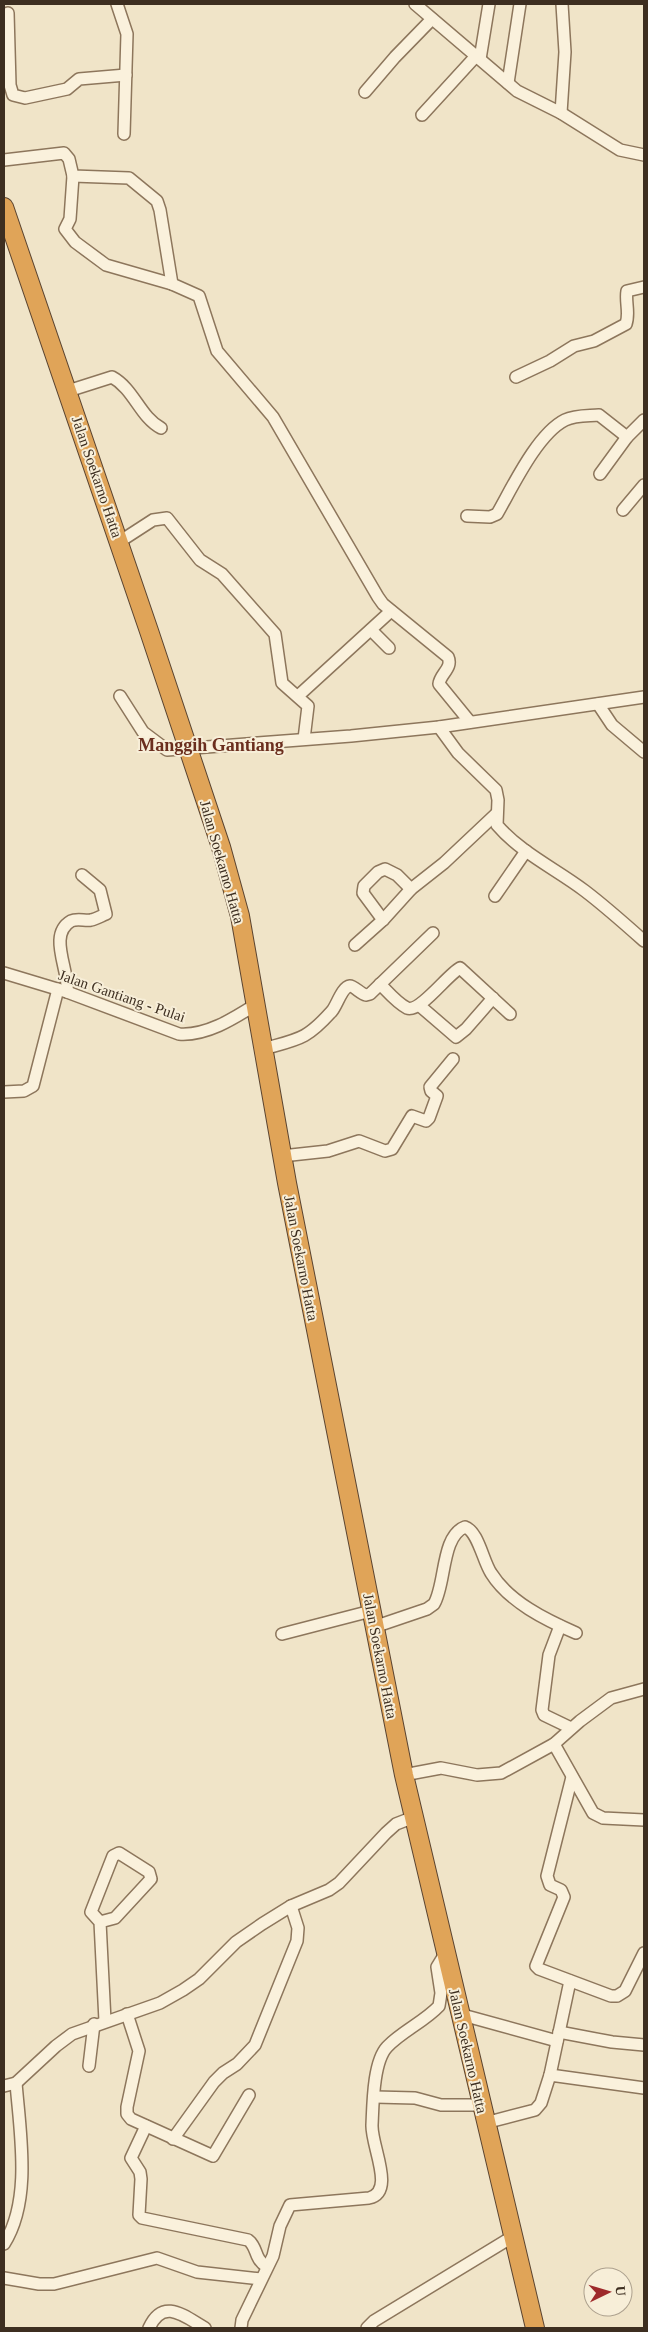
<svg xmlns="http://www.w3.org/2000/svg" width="648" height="2332" font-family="'Times New Roman',serif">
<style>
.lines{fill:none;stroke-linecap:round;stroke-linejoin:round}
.minor-casing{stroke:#8d765c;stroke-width:14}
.highway-casing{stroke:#5b4430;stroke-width:20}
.minor{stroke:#faf1dc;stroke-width:11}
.highway{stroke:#e0a458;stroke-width:18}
.labels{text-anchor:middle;stroke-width:4;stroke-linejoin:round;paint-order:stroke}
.street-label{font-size:15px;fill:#3d2e20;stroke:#f7eed8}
.quarter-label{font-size:18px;font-weight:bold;fill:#6b2e1e;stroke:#f7eed8}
</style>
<rect width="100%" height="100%" fill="#f0e4c8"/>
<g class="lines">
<defs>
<g id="minor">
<polyline points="117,4 127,34 124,134"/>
<polyline points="415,4 517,91 561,113 620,150 644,155"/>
<polyline points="8,13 10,85 13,95 25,98 67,89 79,79 126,75"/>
<polyline points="480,59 489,4"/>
<polyline points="508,83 520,4"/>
<polyline points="365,92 395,57 432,19"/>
<polyline points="561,113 565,52 562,4"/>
<polyline points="422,115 476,56"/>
<path d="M4,160L64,153L69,159L73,176L129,178L157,201L160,210L172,284L199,296L217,351L273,417L378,597L383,604L448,657C453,668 440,674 439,684L470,722"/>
<polyline points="73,176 70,219 65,229 75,242 106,265 172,284"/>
<path d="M516,377L550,361L574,346L594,341L626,324C630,313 625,302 627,291L644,287"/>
<path d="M68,391L112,377C134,389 140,417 161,428"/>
<polyline points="600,474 627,437 644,420"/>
<polyline points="623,510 644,485"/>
<path d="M467,516L490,517L497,514C512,488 537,434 565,420C575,415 588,416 599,415L627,437"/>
<polyline points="119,542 153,520 167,518 200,560 222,574 275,634 282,683 308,706 304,739"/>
<polyline points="371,630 389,648"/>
<polyline points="120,696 143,732 167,750 351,736 439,727 644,697"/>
<polyline points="298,696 391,611"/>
<polyline points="598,704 612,725 644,752"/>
<path d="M439,727L458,753L496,790L498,800L497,825C521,853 556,869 585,891C606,907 625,924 644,941"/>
<polyline points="495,896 526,851"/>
<polyline points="383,920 363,893 364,886 378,872 385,869 397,875 411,889"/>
<polyline points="355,945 383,920 411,889 444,863 496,814"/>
<path d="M4,973L67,992L179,1034C206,1036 233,1019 255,1005"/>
<path d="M380,984C388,992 397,1003 407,1008C420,1013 447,975 460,968L510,1014"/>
<path d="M67,992C70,971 47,935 71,921C77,918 85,921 91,920C96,919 101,916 106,914L100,890L82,875"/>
<polyline points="420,1006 456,1037 466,1029 493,998"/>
<path d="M263,1049C299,1039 306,1040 332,1011C337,1005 342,987 350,986C354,986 361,994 366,995L370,994L433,933"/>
<polyline points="4,1092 24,1091 33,1086 58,989"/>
<polyline points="282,1156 328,1151 359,1141 385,1151 392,1149 412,1116 426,1121 429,1118 437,1096 431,1091 430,1087 453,1059"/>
<polyline points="560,1626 549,1655 542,1710 544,1715 571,1728"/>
<path d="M374,1627L427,1609L434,1604C446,1584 441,1536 465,1527C478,1531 483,1561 491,1573C509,1602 546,1620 576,1633"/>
<polyline points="282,1634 371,1611"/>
<polyline points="554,1744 593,1813 603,1818 644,1820"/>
<polyline points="404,1775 441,1768 477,1775 501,1773 554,1744 580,1721 611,1698 644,1689"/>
<polyline points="572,1777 547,1876 550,1885 561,1890 564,1897 536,1966 539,1969 611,1996 617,1996 625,1991 644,1953"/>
<polyline points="100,1922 115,1918 151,1879 149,1872 119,1853 113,1856 91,1912 100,1922 105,2021"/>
<polyline points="127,2014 139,2051 127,2107 127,2114 131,2119 213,2156 249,2095"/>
<polyline points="459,2014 557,2041"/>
<polyline points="559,2032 612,2042 644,2045"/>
<polyline points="89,2066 94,2024"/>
<polyline points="550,2075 570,1981"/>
<polyline points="4,2086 16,2083 56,2046 72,2034 160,2003 183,1990 199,1979 236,1942 262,1924 291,1906 329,1890 339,1883 386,1833 396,1824 414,1817"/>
<polyline points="375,2097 415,2098 441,2105 481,2105"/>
<polyline points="485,2123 535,2110 541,2103 550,2075 644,2088"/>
<path d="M146,2126L131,2158L140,2172L141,2179L139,2215L142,2218L248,2240C258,2247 253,2258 267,2267"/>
<polyline points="173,2139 214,2082 223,2073 237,2064 255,2045 297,1941 298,1928 291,1906"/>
<path d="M4,2244C32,2200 20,2133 16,2083"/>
<polyline points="4,2278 39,2284 54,2284 157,2258 197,2272 261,2279"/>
<path d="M149,2328C163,2297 184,2316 205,2328"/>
<path d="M241,2328L242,2320L273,2256L280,2226L290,2205L369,2198C396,2192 371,2146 372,2125C373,2105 373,2062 387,2047C402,2031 424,2022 439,2006L441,1993L437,1967L445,1954"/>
<polyline points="367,2328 374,2321 512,2237"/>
</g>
<polyline id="highway" points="4,207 149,631 221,847 240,916 287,1183 404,1775 535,2328"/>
</defs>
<use href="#minor" class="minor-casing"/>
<use href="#highway" class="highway-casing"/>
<use href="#minor" class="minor"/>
<use href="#highway" class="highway"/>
</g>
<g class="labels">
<g class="street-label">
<text transform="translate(97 477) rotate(71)" y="5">Jalan Soekarno Hatta</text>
<text transform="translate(222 862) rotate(74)" y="5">Jalan Soekarno Hatta</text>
<text transform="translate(122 996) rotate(19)" y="5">Jalan Gantiang - Pulai</text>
<text transform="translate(301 1258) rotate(79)" y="5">Jalan Soekarno Hatta</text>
<text transform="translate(380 1656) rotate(79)" y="5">Jalan Soekarno Hatta</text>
<text transform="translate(468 2051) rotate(77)" y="5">Jalan Soekarno Hatta</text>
</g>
<g class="quarter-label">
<text x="211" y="751">Manggih Gantiang</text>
</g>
</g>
<rect width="648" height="2332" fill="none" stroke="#3d2e20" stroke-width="10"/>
<g transform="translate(608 2292) rotate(85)"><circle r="24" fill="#f7eed8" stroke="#ada18e"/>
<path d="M0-4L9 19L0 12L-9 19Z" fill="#9e2a2b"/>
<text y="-8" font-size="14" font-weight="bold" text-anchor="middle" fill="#3d2e20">U</text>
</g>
</svg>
